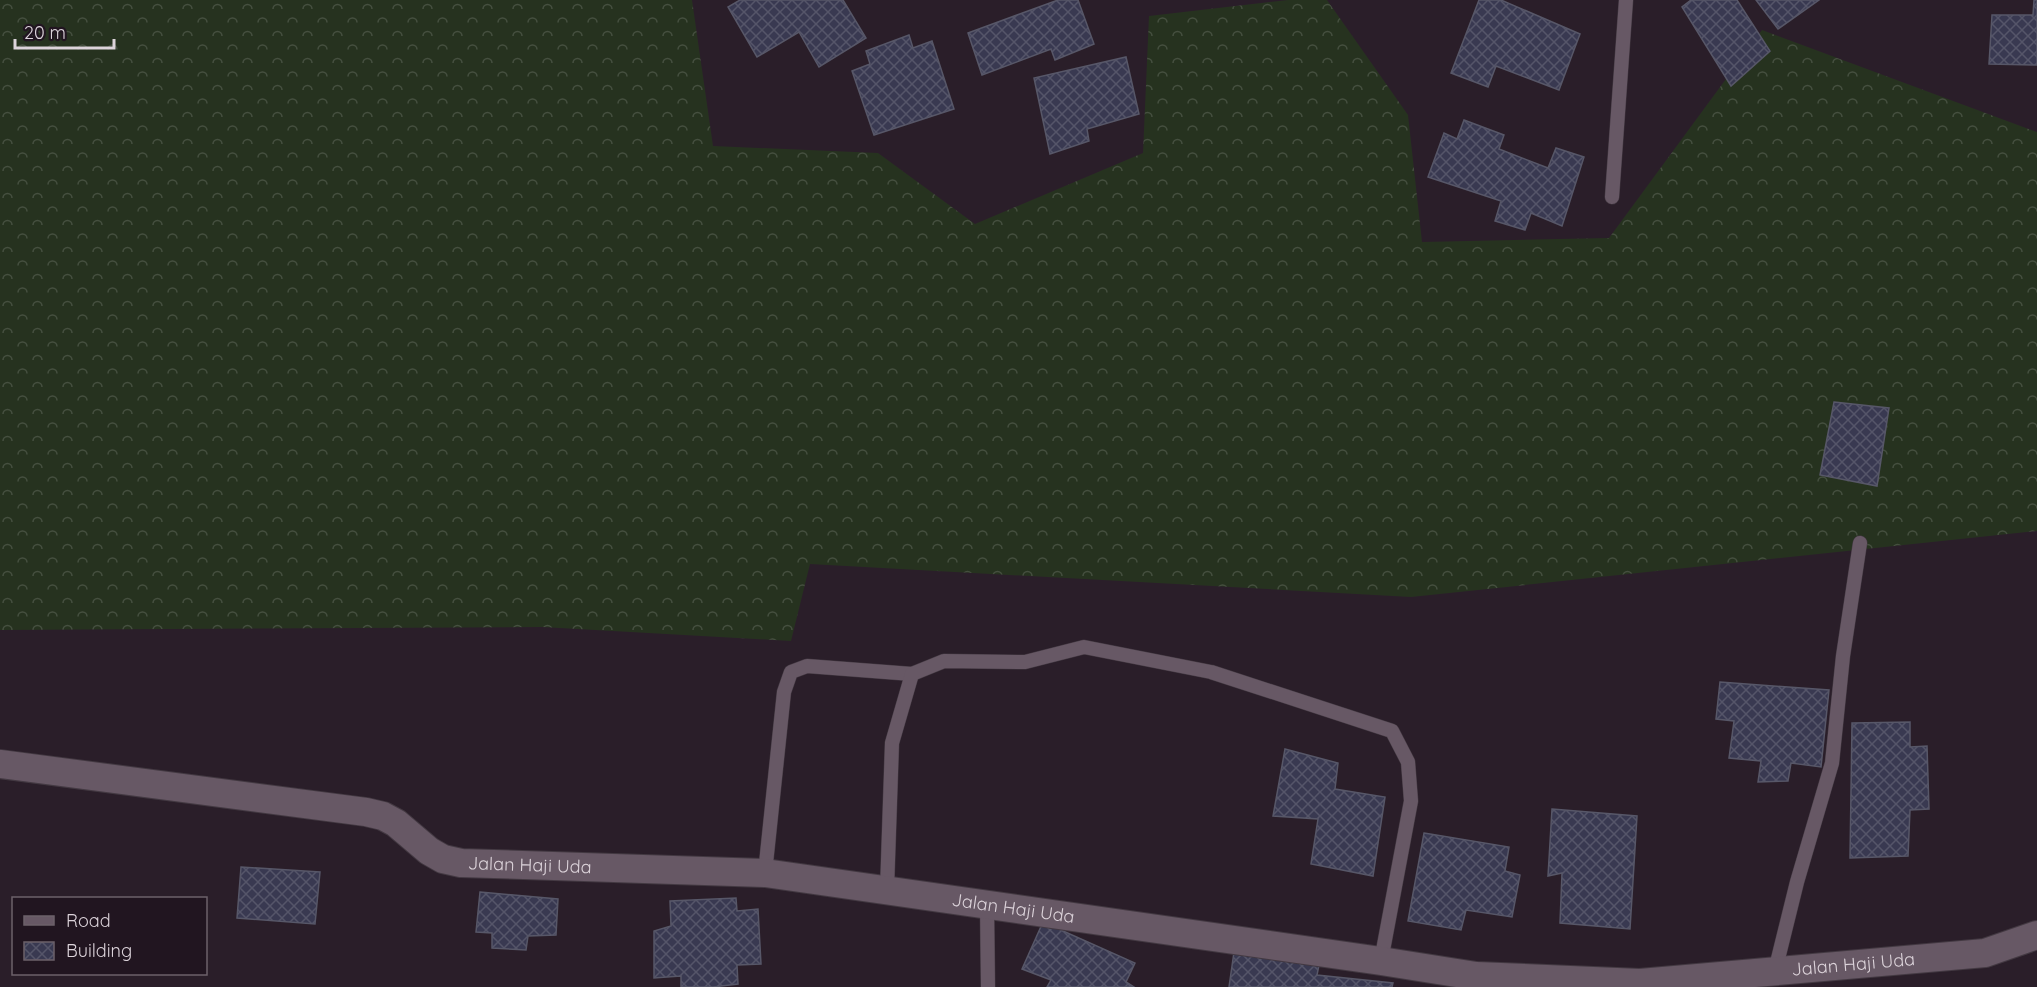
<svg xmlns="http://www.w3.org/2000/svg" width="2037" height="987" font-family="Quicksand,sans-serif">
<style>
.forest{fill:url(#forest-crowns)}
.building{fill:url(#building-cross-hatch);stroke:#575768;stroke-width:1.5}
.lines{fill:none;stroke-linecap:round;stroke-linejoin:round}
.lane-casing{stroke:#433942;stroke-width:15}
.street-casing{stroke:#433942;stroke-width:30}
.lane{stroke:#675865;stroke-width:14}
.street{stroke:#675865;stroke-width:28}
.labels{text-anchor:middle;stroke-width:6;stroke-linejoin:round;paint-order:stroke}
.street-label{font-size:18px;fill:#dcd3da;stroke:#211520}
</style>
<defs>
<pattern id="forest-crowns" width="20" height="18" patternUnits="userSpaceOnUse" patternTransform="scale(1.5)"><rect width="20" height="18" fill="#26321f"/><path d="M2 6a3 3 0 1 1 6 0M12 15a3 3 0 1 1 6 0" fill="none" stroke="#454f3f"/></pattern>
<pattern id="building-cross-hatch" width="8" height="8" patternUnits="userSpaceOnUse" patternTransform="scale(1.5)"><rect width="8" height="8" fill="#393951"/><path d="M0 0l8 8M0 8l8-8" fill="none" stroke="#555569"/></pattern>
</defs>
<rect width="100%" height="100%" fill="#2a1e29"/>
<polygon class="forest" points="0,0 692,0 713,146 878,153 975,224 1143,153 1149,16 1288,0 1327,0 1408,115 1422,242 1609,238 1762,30 2037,132 2037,531 1411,597 810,564 791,641 542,627 0,630"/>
<g class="building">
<polygon points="740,0 843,0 866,38 819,67 799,32 757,57 728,7"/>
<polygon points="1058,0 1078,0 1094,44 1055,60 1051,49 982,75 968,33"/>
<polygon points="1479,0 1501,0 1580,34 1559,90 1496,66 1488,87 1451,73"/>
<polygon points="1691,0 1737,0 1770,51 1731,86 1682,7"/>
<polygon points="1756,0 1819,0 1778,29"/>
<polygon points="2034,0 2037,0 2037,65 1989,64 1992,15 2033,15"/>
<polygon points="909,35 913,48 932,41 954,109 874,135 852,71 870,64 866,51"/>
<polygon points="1126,57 1139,114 1087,129 1089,141 1050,154 1034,78"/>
<polygon points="1464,120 1504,135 1499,149 1548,168 1556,148 1584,157 1562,226 1531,213 1525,230 1495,221 1501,201 1428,177 1444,133 1457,139"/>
<polygon points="1834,402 1889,408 1877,486 1820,475"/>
<polygon points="1720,682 1829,690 1821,767 1791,763 1788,781 1758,782 1761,761 1729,758 1734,721 1716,719"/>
<polygon points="1910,722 1910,747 1927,746 1929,809 1910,810 1908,856 1850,858 1852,723"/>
<polygon points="1285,749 1338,763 1335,789 1385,797 1373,876 1311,864 1318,819 1273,816"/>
<polygon points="1552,809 1637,816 1630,929 1560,923 1562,873 1548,876"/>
<polygon points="1424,833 1509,847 1505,871 1520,875 1512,917 1466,910 1461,930 1408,921"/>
<polygon points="241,867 320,872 315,924 237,918"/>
<polygon points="480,892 558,899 556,935 528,936 526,950 492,948 492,933 476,932"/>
<polygon points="736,898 737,911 758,909 761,964 737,965 738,984 713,987 681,987 681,976 654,978 654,931 671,926 670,901"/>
<polygon points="1043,922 1135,963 1126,982 1134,987 1047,987 1051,980 1022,969"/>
<polygon points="1234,952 1319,965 1317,975 1393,983 1392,987 1229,987"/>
</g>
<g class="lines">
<defs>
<g id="lane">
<polyline points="1612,197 1626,0"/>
<polyline points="765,873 784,692 791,672 807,666 912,674"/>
<polyline points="887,890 892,743 912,674 944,661 1025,662 1084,647 1211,672 1392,731 1408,762 1411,801 1381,961"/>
<polyline points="987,904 988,987"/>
<polyline points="1775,971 1797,882 1832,763 1843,656 1860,543"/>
</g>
<g id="street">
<path id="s1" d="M0,764L366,812L383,816L396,823L429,851L443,859L461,863L765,873L1381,961L1476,976L1640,983L1985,953L2037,935"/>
</g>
</defs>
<use href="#lane" class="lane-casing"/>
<use href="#street" class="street-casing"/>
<use href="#lane" class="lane"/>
<use href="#street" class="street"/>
</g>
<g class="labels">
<g class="street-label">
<text dy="6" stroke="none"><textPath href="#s1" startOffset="548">Jalan Haji Uda</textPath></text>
<text dy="6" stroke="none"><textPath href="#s1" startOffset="1034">Jalan Haji Uda</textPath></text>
<text dy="6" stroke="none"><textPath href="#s1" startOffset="1880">Jalan Haji Uda</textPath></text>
</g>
</g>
<rect x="12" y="897" width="195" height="78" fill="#211520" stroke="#6c616a" stroke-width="1.5"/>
<rect x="24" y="916" width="30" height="9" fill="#675865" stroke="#6c616a" stroke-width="1.5"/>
<text x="66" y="927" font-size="18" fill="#dcd3da">Road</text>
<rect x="24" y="942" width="30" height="18" fill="url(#building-cross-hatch)" stroke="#6c616a" stroke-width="1.5"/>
<text x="66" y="957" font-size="18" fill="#dcd3da">Building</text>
<path d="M15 39v9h99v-9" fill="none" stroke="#dcd3da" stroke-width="3"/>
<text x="24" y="39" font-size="18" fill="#dcd3da" stroke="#211520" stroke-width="4.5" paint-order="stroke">20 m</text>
</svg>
